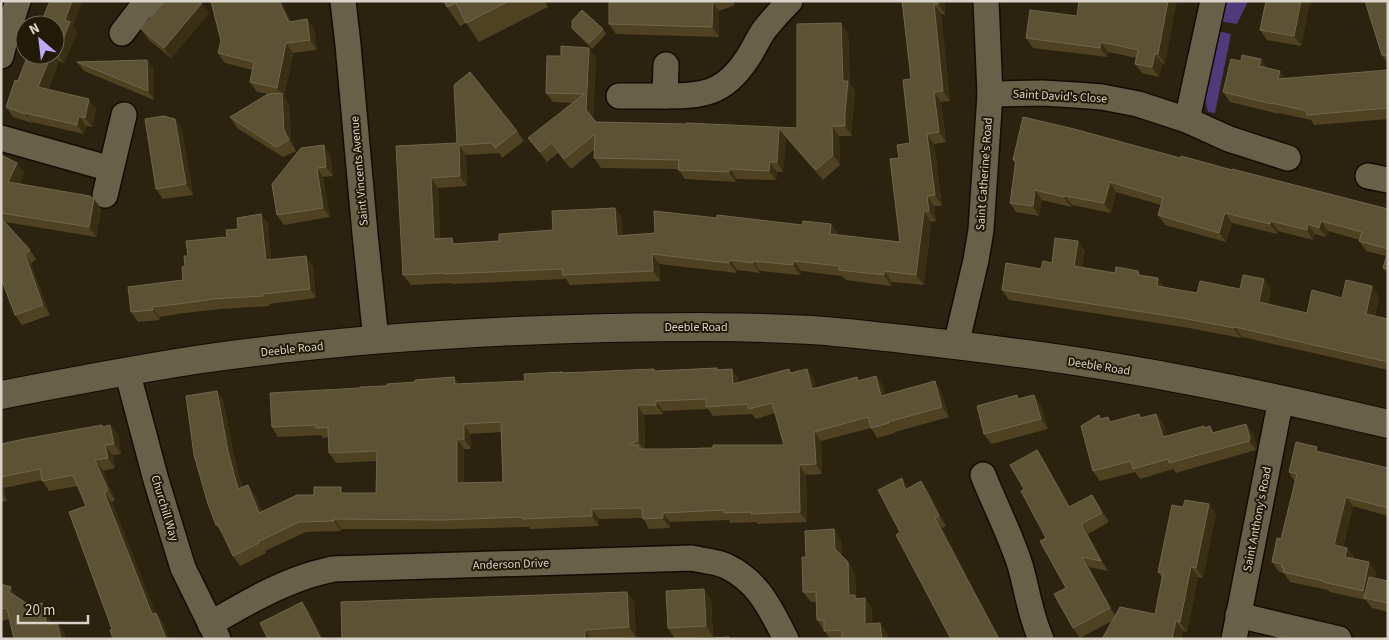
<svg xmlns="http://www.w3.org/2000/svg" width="1389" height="640" font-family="'Source Sans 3',sans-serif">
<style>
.green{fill:#4f3a7b}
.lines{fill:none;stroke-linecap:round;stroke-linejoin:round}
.street-casing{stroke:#130c00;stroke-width:28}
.secondary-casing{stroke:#130c00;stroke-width:30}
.street{stroke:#686049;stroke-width:25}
.secondary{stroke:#686049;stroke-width:28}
.wall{fill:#4e4223;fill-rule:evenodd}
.shaded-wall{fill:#392f14}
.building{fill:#5c5235;stroke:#70664c;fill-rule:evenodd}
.labels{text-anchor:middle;stroke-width:4;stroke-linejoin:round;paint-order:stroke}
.street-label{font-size:12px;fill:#d9d4c7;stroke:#211a06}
</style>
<rect width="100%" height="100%" fill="#2b230f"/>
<g class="green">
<polygon points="1224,1 1248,1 1237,24 1219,21"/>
<polygon points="1217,31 1231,34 1215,113 1208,112 1204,96"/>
</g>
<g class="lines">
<defs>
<g id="street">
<polyline points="343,1 348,45 365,234 376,340"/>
<polyline points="122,33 142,7 157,1"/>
<polyline points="1,56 4,44 18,1"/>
<polyline points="990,94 1042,93 1076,95 1102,97 1138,104 1187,120 1229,139 1288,158"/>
<path d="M619,96C634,96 649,96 665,96C703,96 724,94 747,59C753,50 758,39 764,30C772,20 781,10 790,1"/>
<polyline points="665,96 666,65"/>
<polyline points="1187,120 1213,1"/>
<polyline points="1,138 111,169"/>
<polyline points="1368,176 1388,180"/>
<polyline points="105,195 124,115"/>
<polyline points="956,345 976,260 981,230 990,94 986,1"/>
<polyline points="127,371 156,480 183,568 218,639"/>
<path d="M983,475C995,505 1010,534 1020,565C1027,589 1030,615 1041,639"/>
<polyline points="1238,615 1339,639"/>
<path d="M210,624C241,606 273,587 307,576C315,573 325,571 333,569L692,558C703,561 716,561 726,566C758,581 770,608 786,639"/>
<polyline points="1234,639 1281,399"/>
</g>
<path id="secondary" d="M1,395C68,382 135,369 202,359C336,340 473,331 608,328C676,327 744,326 812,330C843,332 873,336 903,339C994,349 1085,361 1175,378C1246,391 1317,407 1388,424"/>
</defs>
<use href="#street" class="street-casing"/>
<use href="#secondary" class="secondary-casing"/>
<use href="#street" class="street"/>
<use href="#secondary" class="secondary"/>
</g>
<g class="wall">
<polygon points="211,1 281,1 291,22 307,19 314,29 317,50 293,53 284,96 289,104 291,140 296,151 283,157 237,128 230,117 268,94 257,92 250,82 253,70 225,63 218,53 221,41"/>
<polygon points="444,1 545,1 548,7 479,42 466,23 460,26 447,7"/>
<polygon points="609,1 733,1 735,5 719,11 719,37 616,34 609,24"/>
<polygon points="902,1 944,1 945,14 941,14 950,101 941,102 946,142 934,144 942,206 934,206 936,221 931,222 924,285 892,282 891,286 846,280 842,276 801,271 800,275 760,271 760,273 737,270 737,273 659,264 660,281 570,285 566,279 452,284 451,283 411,285 403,275 396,146 457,143 517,131 524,141 502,158 499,153 466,155 467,186 438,188 440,239 456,244 499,241 553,230 615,208 622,219 623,235 655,233 717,218 802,225 831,224 838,235 900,242 899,158 910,143 911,79"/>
<polygon points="1128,1 1165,64 1162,63 1159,77 1142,73 1135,64 1136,58 1108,52 1107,57 1033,48 1026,38 1077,16"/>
<polygon points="1266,1 1310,1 1301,46 1267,40 1260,30"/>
<polygon points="1388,1 1388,64 1382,55"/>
<polygon points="209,13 171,58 149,40 141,29"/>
<polygon points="55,25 73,26 77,32 64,63 59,61 48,90 96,109 92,127 86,126 84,134 32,122 32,123 13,117 6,107 28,55 55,55"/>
<polygon points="572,28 603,29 606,34 592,49 576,33"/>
<polygon points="848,33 850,84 855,91 852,123 852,136 839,136 840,165 823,180 786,138 783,172 777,172 776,180 737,179 736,182 685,179 678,169 601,168 594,158 594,150 571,169 558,153 547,162 528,138 572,103 553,102 546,93 596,58 593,118 596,122 797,128"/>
<polygon points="1261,59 1267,68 1285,78 1388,70 1388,119 1314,125 1311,120 1279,113 1279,114 1230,102 1223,92 1241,61"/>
<polygon points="147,60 154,70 154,100 84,71 77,62"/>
<polygon points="175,119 182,129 193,195 163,199 156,189"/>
<polygon points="1,155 17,163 24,173 19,183 94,199 101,209 96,237 5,222 30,250 36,259 31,264 50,315 22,325 15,315 1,278"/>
<polygon points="330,155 333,176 323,177 330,217 284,225 277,215 272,184"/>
<polygon points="1180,158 1388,209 1388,274 1383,268 1386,256 1366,251 1359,241 1360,240 1328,231 1326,237 1315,234 1313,240 1278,231 1277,234 1232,223 1226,242 1165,225 1158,215 1161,205 1116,192 1111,213 1072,205 1071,207 1042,200 1039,216 1016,212 1010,203 1015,163 1013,160"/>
<polygon points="261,214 268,224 271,259 313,266 316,298 269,304 270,306 221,309 184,313 159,317 160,320 138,322 131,312 183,280 185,266 188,256 227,237"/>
<polygon points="1085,251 1082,267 1115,273 1138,271 1141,275 1158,278 1165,288 1197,293 1240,289 1271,289 1268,304 1307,313 1342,298 1379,296 1375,316 1388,319 1388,370 1242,337 1241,338 1189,328 1009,300 1002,290 1041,269 1052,263"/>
<path d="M717,368L718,370L739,378V383L789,369L791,373L814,378L816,388L857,377L859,380L876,376L883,386L885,395L935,381L941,391L949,417L895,432V433L877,438L871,428L821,441L822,474L806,475L807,522L758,524L756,522L730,523L729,520L670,522V528L649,529L643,518L599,519V526L530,529L529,527L450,529H341V531L306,532L265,551L266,553L240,566L233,556L223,535L216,525L217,391L223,400L235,461L242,487L255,495L262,512L314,495L345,493H376L377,461L336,463L329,453V437L323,438L321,435L278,437L272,427L360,388L454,377L459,384L525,381L563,373L654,369L656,371ZM708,409L713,416L752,414L756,419L775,413L784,445L668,449H645L644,415L663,414V411ZM501,432L503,482L464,483V449H471L470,434Z"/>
<polygon points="1019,399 1041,405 1048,429 991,444 984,434"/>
<polygon points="1139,414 1142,418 1156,414 1163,423 1167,436 1210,426 1214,433 1246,424 1253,434 1257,447 1256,450 1176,473 1173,469 1140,479 1135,472 1100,481 1093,471 1101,418 1112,422"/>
<polygon points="102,425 103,427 110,425 118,435 121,454 113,455 115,468 103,471 115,500 112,502 155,613 156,613 163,623 112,629 86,506 78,486 49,491 42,480 4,488 7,501 1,502 1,444"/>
<polygon points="1037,450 1044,460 1070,507 1092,495 1099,505 1109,522 1088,534 1108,571 1089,567 1115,616 1155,614 1162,578 1158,572 1216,514 1203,578 1198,577 1187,632 1183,631 1181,639 1102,639 1112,621 1080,638 1073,628 1066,588 1046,538 1024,489"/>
<polygon points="1320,452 1388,468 1388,516 1353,506 1343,547 1347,548 1354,557 1353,559 1376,572 1375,578 1388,581 1388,612 1372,608 1366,600 1330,592 1328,590 1290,582 1284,573 1279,572 1272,562 1281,539 1295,482 1289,472"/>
<polygon points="909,488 928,491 946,526 942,528 967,576 900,532"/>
<polygon points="841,540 842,556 848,562 855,573 856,596 858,599 865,598 872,609 872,623 888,634 888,639 830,639 817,620 816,602 811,602 803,592 806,557"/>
<polygon points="1,584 18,598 31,606 42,603 49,614 51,624 64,632 66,639 14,639 9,619 1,621"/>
<polygon points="627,592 634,602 636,637 613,639 342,639"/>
<polygon points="711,599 713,637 675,639 668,628"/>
</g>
<g class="shaded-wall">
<polygon points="72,1 83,1 73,26 77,32 64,63 57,54 65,20"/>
<polygon points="279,1 281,1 295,32 289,22"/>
<polygon points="712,1 719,11 719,37 712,27"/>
<polygon points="938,1 944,1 945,14 938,4"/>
<polygon points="1168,1 1177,1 1165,64 1158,54"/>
<polygon points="1301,1 1310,1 1301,46 1294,36"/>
<polygon points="202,3 209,13 171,58 164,48"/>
<polygon points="934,4 941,14 950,101 943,91"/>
<polygon points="307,19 314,29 317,50 310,40"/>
<polygon points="841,23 848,33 850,84 855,91 852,123 852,136 845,126"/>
<polygon points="1101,42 1108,52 1107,57 1100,48"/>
<polygon points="286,43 293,53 284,96 289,104 291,140 296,151 289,140 284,130 282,95 277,88"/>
<polygon points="589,48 596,58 593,120 586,110"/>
<polygon points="1155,54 1162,63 1159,77 1152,67"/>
<polygon points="51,55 55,55 59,61 45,97 38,87"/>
<polygon points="1261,59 1268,69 1259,66"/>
<polygon points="147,60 154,70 154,100 148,91"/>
<polygon points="1280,71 1287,81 1278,79"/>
<polygon points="934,92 941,102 946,142 939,132"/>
<polygon points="89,99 96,109 92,127 85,118"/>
<polygon points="25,114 25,113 32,122 32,123"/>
<polygon points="79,116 86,126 84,134 77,125"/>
<polygon points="175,119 182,129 193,195 186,184"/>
<polygon points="832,126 839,136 840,165 833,155"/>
<polygon points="779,128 786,138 783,172 777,162"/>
<polygon points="927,134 934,144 942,206 935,195"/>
<polygon points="324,145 330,155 333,176 326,167"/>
<polygon points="459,145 466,155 467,186 460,176"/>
<polygon points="770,162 777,172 776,180 769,171"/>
<polygon points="17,163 24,173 15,191 8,182"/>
<polygon points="317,168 323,177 330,217 323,208"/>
<polygon points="730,169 737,179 736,182 729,172"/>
<polygon points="431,178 438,188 441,249 434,239"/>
<polygon points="1110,182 1116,192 1111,213 1104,203"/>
<polygon points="1035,190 1042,200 1039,216 1033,206"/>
<polygon points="927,196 934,206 936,221 929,211"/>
<polygon points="1065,196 1072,205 1071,207 1064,197"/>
<polygon points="94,199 101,209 96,237 89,227"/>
<polygon points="615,208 622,219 624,246 617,236"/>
<polygon points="924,211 931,222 924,285 916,275"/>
<polygon points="1225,213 1232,223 1226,242 1219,233"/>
<polygon points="261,214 268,224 272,270 266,260"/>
<polygon points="1271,221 1278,231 1277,234 1270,224"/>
<polygon points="1321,221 1328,231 1326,237 1319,228"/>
<polygon points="831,224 839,234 838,244 830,234"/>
<polygon points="1308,224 1315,234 1313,240 1307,230"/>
<polygon points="1078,241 1085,251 1081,276 1074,266"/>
<polygon points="25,254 31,264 50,315 43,305"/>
<polygon points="652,254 659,264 660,281 653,271"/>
<polygon points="306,256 313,266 316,298 310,289"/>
<polygon points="730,260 737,270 737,273 729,263"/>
<polygon points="753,261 760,271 760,273 753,263"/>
<polygon points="794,261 801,271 800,275 793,265"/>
<polygon points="884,271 892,282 891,286 884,275"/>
<polygon points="1158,278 1165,288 1157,286"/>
<polygon points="1264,279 1271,289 1266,312 1259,302"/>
<polygon points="1372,286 1379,296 1373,324 1366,314"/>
<polygon points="152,307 159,317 160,320 153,310"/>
<polygon points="1235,327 1242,337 1241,338 1234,328"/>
<polygon points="732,369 739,378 740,394 733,384"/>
<polygon points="807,369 814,378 819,399 812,389"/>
<polygon points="876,376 883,386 888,405 881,396"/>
<polygon points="454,377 461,387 455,384"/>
<polygon points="935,381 941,391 949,417 942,407"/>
<polygon points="217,391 223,400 235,461 245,499 238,489 228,451"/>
<polygon points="1034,395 1041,405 1048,429 1041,419"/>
<polygon points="656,401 663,411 663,414 656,405"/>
<polygon points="637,405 644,415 645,451 638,441"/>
<polygon points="1156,414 1163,423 1170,447 1163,437"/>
<polygon points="464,424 470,434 471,449 464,439"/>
<polygon points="1246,424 1253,434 1257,447 1256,450 1249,441"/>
<polygon points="110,425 118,435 121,454 114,444"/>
<polygon points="814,432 821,441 822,474 816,464"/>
<polygon points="457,439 464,449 464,493 457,483"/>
<polygon points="105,445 113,455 115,468 108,458"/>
<polygon points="1037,450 1044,460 1076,517 1069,507"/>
<polygon points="95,460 103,471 115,500 108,490"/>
<polygon points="799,465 806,475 807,522 800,512"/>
<polygon points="902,478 909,488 905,490"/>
<polygon points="921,481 928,491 946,526 939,516"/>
<polygon points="1,484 4,488 7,501 1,493"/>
<polygon points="248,485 255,495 266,523 259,513"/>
<polygon points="104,492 112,502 160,625 152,614"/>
<polygon points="1092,495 1099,505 1109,522 1102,513"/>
<polygon points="1346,497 1353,506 1341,554 1334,545"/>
<polygon points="1209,504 1216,514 1203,578 1196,568"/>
<polygon points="592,509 599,519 599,526 592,516"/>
<polygon points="663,513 670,522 670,528 663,518"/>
<polygon points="935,518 942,528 967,576 1000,639 999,639 960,566"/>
<polygon points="334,519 341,529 341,531 334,521"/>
<polygon points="1081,524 1088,534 1108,571 1101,561"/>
<polygon points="834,529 841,540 842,560 835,549"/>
<polygon points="1347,548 1354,557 1352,567 1345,557"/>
<polygon points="1082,557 1089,567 1117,618 1110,608"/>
<polygon points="848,562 855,573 856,596 862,605 849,595"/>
<polygon points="1369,562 1376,572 1370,599 1368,599 1363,591"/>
<polygon points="1191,567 1198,577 1187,632 1180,622"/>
<polygon points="11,587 18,598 9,592"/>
<polygon points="704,589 711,599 713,637 706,626"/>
<polygon points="627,592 634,602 636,637 629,627"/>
<polygon points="865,598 872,609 873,634 865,624"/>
<polygon points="302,602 310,612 323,639 321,639"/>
<polygon points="42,603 49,614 54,635 47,625"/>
<polygon points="156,613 163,623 169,639 166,639"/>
<polygon points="1176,621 1183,631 1181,639 1172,639"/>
<polygon points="57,622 64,632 66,639 61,639"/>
<polygon points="880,623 888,634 888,639 882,639"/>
<polygon points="585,630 591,639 585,639"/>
</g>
<g class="building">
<polygon points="50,1 72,1 65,20 70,22 57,54 55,53 55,25 40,25"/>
<polygon points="165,1 200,1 202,3 164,48 141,29"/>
<polygon points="211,1 279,1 289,22 307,19 310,40 286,43 277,88 250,82 254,62 218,53 221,41"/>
<polygon points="444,1 509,1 466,23 456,3 447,7"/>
<polygon points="609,1 713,1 712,27 609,24"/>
<polygon points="902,1 938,1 938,4 934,4 943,91 934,92 939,132 927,134 935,195 927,196 929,211 924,211 916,275 884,271 884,275 839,270 839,266 794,261 793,265 753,261 753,263 730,260 729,263 652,254 653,271 563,275 562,269 445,274 445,273 403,275 396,146 457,143 454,85 470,72 517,131 495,148 492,143 459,145 460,176 431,178 434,239 452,238 453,244 499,241 499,234 553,230 552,211 615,208 617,236 655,233 654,211 717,218 717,215 802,225 803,221 831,224 830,234 900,242 890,159 899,158 897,145 910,143 903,80 911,79"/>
<polygon points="1079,1 1128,1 1133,2 1133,1 1168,1 1158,54 1155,54 1152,67 1135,64 1138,50 1101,42 1100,48 1026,38 1030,10 1077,16"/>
<polygon points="1266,1 1301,1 1294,36 1260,30"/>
<polygon points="1365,1 1388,1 1388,56 1382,55"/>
<polygon points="582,10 603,29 589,43 572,28 572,21"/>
<polygon points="841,23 843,81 848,81 845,113 845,126 832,126 833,155 816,170 779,128 777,162 770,162 769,171 730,169 729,172 678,170 679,160 594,158 595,134 564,159 552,143 540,152 528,138 584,94 546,93 547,56 561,56 561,46 589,48 586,110 596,122 686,124 686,123 797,128 797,24"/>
<polygon points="28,55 51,55 38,87 89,99 85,118 79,116 77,125 25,113 25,114 6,107 15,80 18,81"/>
<polygon points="1242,55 1261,59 1259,66 1280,71 1278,79 1388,70 1388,108 1307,115 1307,111 1272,103 1272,104 1223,92 1231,59 1241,61"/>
<polygon points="147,60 148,91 77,62"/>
<polygon points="282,93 284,130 289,140 276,147 230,117 268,94"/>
<polygon points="163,116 175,119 186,184 156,189 145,119"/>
<polygon points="1023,117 1074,129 1180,158 1181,156 1232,170 1232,169 1388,209 1388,249 1359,241 1362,232 1321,221 1319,228 1308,224 1307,230 1271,221 1270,224 1225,213 1219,233 1158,215 1163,198 1110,182 1104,203 1065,196 1064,197 1035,190 1033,206 1010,203 1016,160 1013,160"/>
<polygon points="324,145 326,167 317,168 323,208 277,215 272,184 301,148"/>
<polygon points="1,155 17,163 8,182 90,196 94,199 89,227 1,213"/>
<polygon points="261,214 266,260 306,256 310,289 262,294 263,296 214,299 178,304 152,307 153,310 131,312 128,287 183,280 182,267 185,266 184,256 188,256 186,241 227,237 226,230 238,229 237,218"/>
<polygon points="1,218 30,250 25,254 43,305 15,315 1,278"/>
<polygon points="1055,238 1078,241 1074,266 1115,273 1116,267 1138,271 1138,275 1158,278 1157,286 1197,293 1200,281 1240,289 1243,275 1264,279 1259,302 1307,313 1312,290 1342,298 1346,280 1372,286 1366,314 1388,319 1388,362 1235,327 1234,328 1182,318 1002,290 1006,263 1041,269 1043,261 1052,263"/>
<polygon points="1388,251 1388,269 1383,268"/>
<path d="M717,368V370L732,369L733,384L789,369L790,373L807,369L812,389L857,377L858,381L876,376L881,396L935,381L942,407L888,422L889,423L871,428L868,417L814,432L816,464L799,465L800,512L751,514V512L724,513V510L663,513V518L643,519L642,508L592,509V516L523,519V517L443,520L334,519V521L299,522L258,542L259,543L233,556L218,524L216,525L208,504L194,455L186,396L217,391L228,451L238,489L248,485L259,513L297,495H314V487H341V493H376L377,451L329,453L328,427L316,428V425L272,427L270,393L360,388V387L387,386V384L415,382V380L454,377L455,384L525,381L524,374L563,372V373L654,369L655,371ZM706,399V407L747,404L749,409L772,403L784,445H713V448L668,449H639L638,445H629V444L638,441L637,405H656V401ZM501,422L503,482L457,483V439H464V424Z"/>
<polygon points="1017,395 1018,399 1034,395 1041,419 984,434 977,406"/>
<polygon points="1139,414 1140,418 1156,414 1163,437 1204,426 1205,428 1210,426 1212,433 1246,424 1250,438 1249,441 1169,463 1168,459 1133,469 1131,461 1093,471 1081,426 1099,415 1100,419 1108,417 1110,422"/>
<polygon points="102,425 102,427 110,425 114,444 105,445 108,458 95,460 108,490 104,492 152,614 156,613 166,639 113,639 110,630 112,629 69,512 86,506 73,475 42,481 40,469 1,477 1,444 24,439"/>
<polygon points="1296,442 1317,447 1316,451 1388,468 1388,508 1346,497 1334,545 1347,548 1345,557 1369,562 1363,591 1323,582 1323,581 1283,572 1284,568 1281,567 1282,564 1272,562 1277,538 1281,539 1297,474 1289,472"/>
<polygon points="1037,450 1069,507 1092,495 1102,513 1081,524 1101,561 1082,557 1110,608 1073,628 1054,594 1066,588 1040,541 1046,538 1021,491 1024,489 1010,465"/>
<polygon points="902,478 905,490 921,481 939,516 935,518 960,566 999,639 951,639 896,535 900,532 878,490"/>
<polygon points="1185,500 1209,504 1196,568 1191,567 1180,622 1176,621 1172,639 1102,639 1120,607 1155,614 1163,573 1158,572 1172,505 1183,507"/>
<polygon points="834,529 835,549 848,562 849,595 855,595 855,599 865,598 865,624 880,623 882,639 842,639 842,630 824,631 824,620 817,620 816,592 803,592 802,557 806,557 805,531"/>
<polygon points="1369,577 1388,581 1388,603 1364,598"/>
<polygon points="1,584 11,587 9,592 31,606 42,603 47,625 57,622 61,639 14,639 7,608 1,609"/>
<polygon points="704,589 706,626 668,628 666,591"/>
<polygon points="627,592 629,627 585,630 585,638 342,639 341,602"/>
<polygon points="302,602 321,639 268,639 260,623"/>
<polygon points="1279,636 1296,639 1278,639"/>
<polygon points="729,637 730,639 701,639"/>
</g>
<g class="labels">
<g class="street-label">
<text transform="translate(1060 96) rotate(3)" y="4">Saint David's Close</text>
<text transform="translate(359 171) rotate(-95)" y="4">Saint Vincents Avenue</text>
<text transform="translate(984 174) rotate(-86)" y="4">Saint Catherine's Road</text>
<text x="696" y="331">Deeble Road</text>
<text transform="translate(292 349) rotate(-6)" y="4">Deeble Road</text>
<text transform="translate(1099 366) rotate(9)" y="4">Deeble Road</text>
<text transform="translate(165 508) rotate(73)" y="4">Churchill Way</text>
<text transform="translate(1257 519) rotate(-79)" y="4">Saint Anthony's Road</text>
<text transform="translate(511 564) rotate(-2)" y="4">Anderson Drive</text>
</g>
</g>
<rect width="1389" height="640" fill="none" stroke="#d9d4c7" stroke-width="5"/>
<g transform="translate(40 40) rotate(332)"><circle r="24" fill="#211a06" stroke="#6b6453"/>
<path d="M0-4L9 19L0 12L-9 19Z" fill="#bea9f5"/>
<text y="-8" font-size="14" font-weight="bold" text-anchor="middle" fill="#d9d4c7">N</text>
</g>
<path d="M18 615v8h70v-8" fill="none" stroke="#d9d4c7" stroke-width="2.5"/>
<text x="25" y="615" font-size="15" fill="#d9d4c7" stroke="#211a06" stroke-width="4" paint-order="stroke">20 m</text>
</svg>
